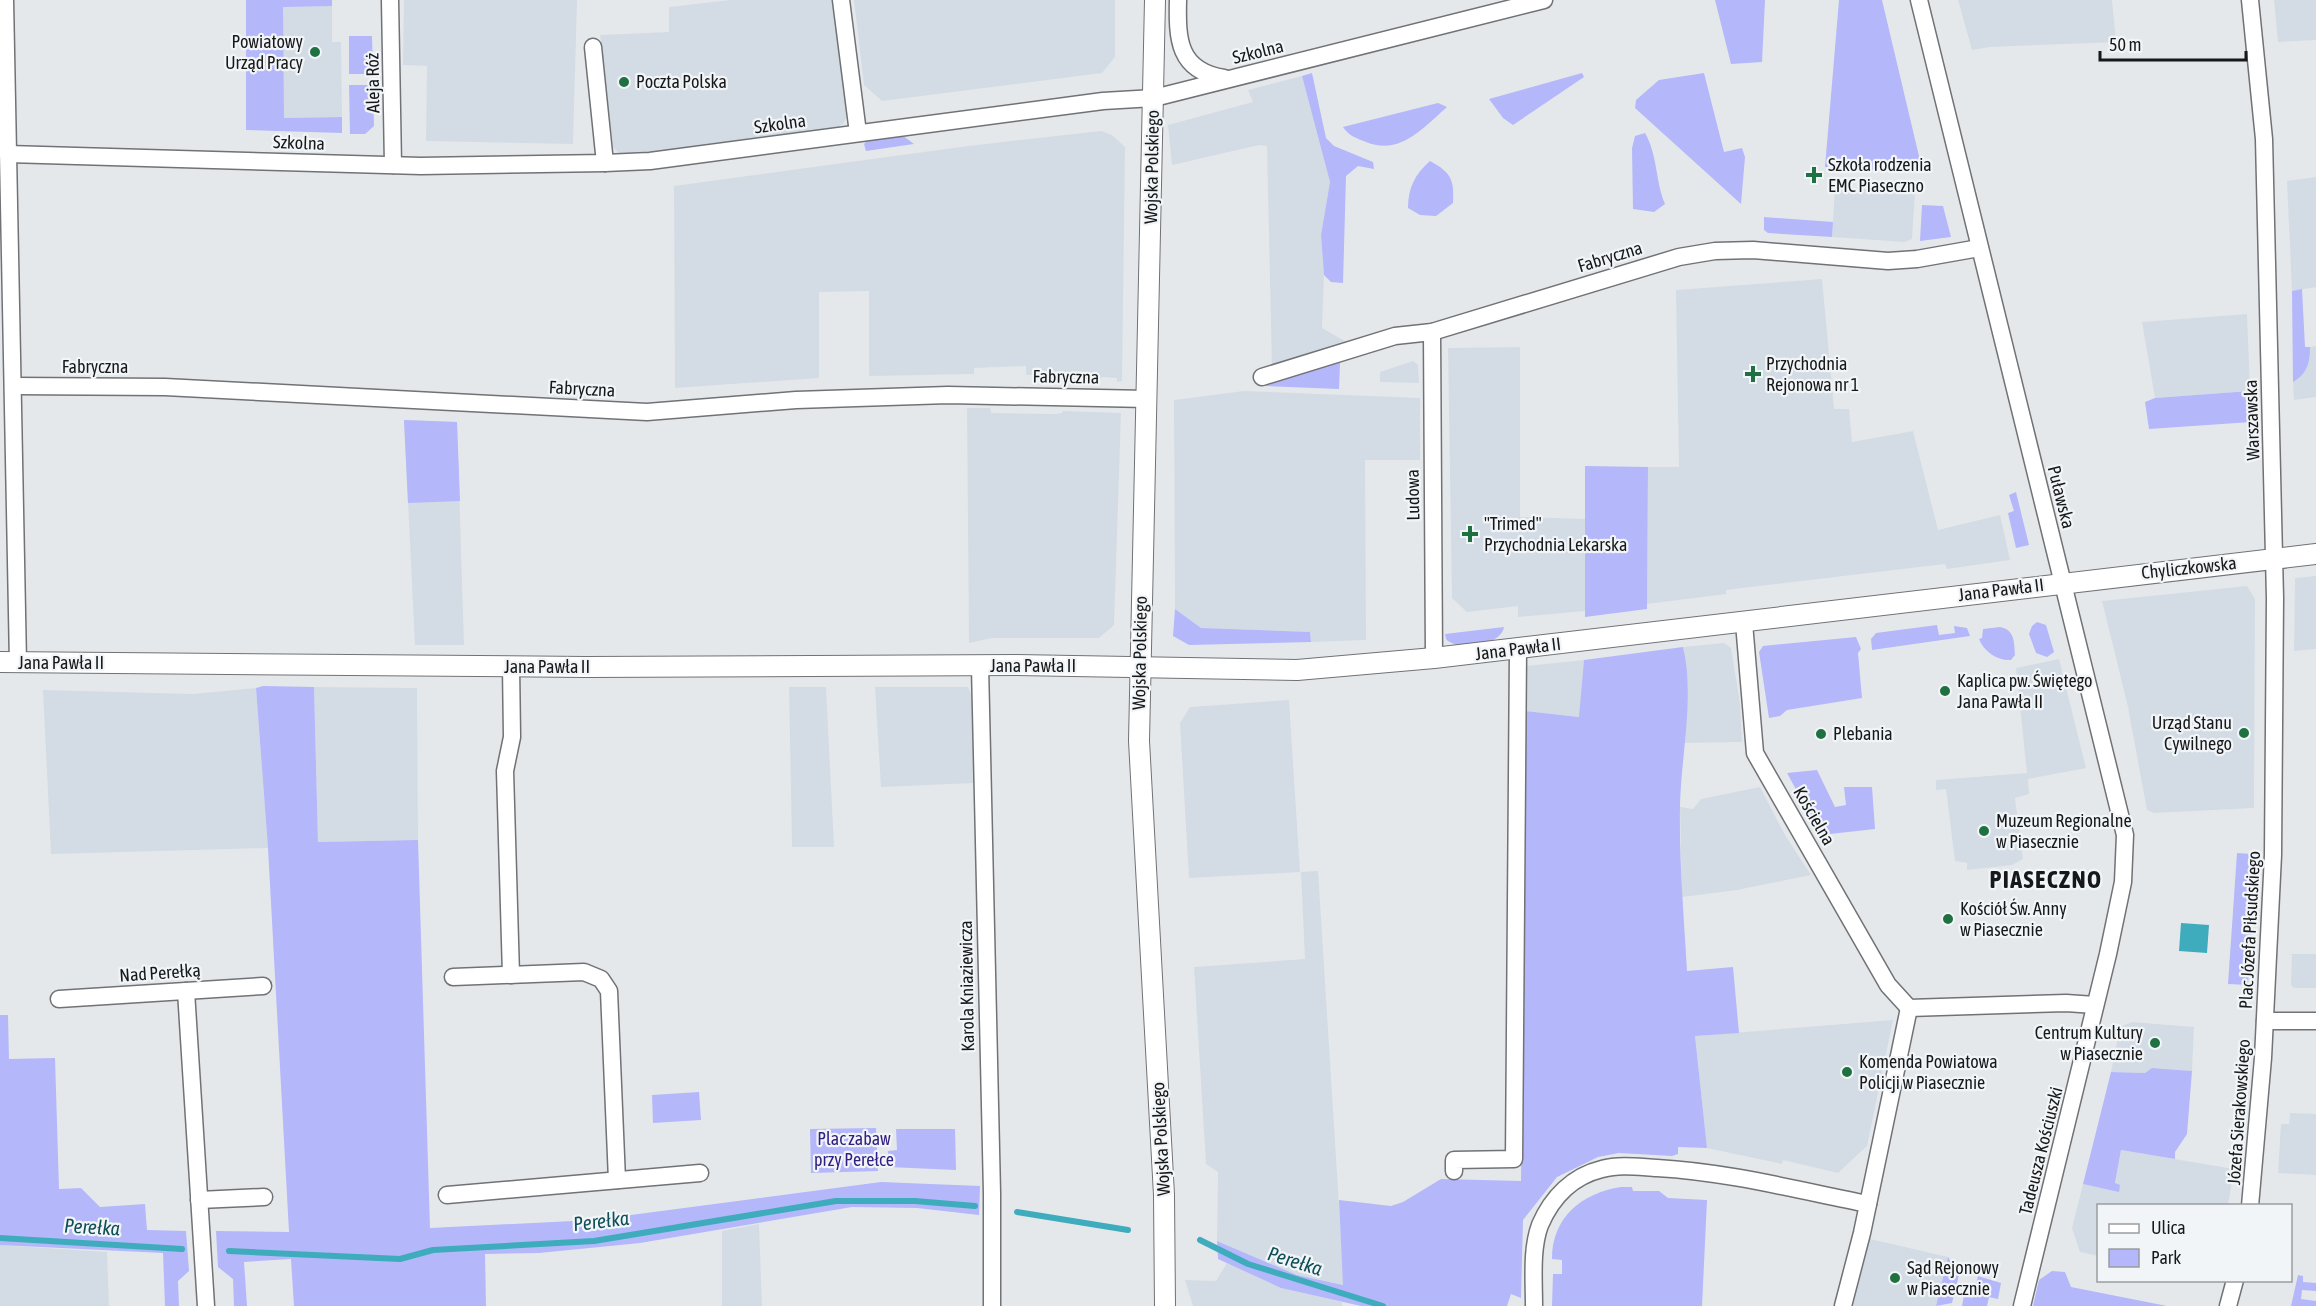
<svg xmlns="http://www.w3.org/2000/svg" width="2316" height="1306" font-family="'Asap Condensed',sans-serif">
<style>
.built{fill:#d3dce4}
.green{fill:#b4b7fa}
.water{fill:#3eacbc}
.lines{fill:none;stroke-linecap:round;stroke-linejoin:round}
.stream{stroke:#3eacbc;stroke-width:6}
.minor-casing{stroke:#707275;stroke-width:19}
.tertiary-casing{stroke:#707275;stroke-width:22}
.minor{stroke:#fff;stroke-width:16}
.tertiary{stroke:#fff;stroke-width:20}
.poi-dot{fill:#207142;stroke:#f2f5f8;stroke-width:2}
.labels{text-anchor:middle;stroke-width:4.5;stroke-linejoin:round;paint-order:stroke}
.poi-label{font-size:18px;fill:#171819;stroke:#f2f5f8;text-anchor:start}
.street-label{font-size:18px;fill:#171819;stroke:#f2f5f8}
.park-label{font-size:18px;fill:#312082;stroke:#f2f5f8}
.water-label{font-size:20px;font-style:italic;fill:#0e4e57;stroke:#f2f5f8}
.district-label{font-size:24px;font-weight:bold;letter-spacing:1.5px;fill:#171819;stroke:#f2f5f8}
</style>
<rect width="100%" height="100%" fill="#e5e8eb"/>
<g class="built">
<polygon points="404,0 577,0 573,144 426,141 427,66 403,65"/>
<polygon points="730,0 832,0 847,115 844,123 837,128 634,155 619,153 613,147 600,35 669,32 669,7"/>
<polygon points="854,0 1115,0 1115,57 1102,73 882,101 864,85"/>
<polygon points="1958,0 2112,0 2116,42 1990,47 1972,50"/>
<polygon points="2274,0 2316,0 2316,40 2278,42"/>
<polygon points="282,6 332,6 332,42 341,42 342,117 284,118"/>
<polygon points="1302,76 1330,182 1321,235 1324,275 1322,328 1350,344 1272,369 1267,146 1259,145 1172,165 1168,125 1253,102 1248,90"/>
<polygon points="1101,131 1112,135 1125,147 1122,381 1117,382 1117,378 1102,377 1099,382 1091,382 1082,375 1026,375 1026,366 974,368 974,374 869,376 869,291 819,292 819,378 675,388 674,186 968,146"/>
<polygon points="2316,177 2316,287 2292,291 2287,181"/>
<polygon points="1835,187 1915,192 1912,239 1905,242 1832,237"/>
<polygon points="1822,279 1834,409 1849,409 1852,442 1913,431 1938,530 2000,515 2010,560 1947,569 1945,564 1726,590 1726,594 1647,604 1648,467 1679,467 1676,290"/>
<polygon points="2247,314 2250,391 2155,398 2142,322"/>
<polygon points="2316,346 2316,397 2294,400 2293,382 2305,371 2310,347"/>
<polygon points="1520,347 1520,517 1585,519 1585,611 1518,617 1518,606 1467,612 1452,598 1448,348"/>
<polygon points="1413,361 1418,365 1419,383 1380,382 1380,372"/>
<polygon points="1244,391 1420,398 1420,460 1365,460 1366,640 1311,642 1310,632 1201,628 1175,609 1174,400"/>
<polygon points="967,408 990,408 991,413 1056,414 1062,413 1063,411 1121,413 1114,625 1099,638 992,638 969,643"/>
<polygon points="404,420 457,422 464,645 415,645"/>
<polygon points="2316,576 2316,649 2294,651 2295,578"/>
<polygon points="2247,586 2255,599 2254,808 2154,813 2147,810 2128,707 2102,601"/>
<polygon points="1724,643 1731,648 1740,703 1742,742 1683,743 1688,685 1683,647"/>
<polygon points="2059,659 2086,768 2028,779 2029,794 2015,798 2023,859 2012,865 1967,870 1967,863 1955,861 1946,789 1936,790 1936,780 2027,773 2016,668"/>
<polygon points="1584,660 1580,717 1525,711 1526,666"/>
<polygon points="314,687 417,688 418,840 318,842"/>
<polygon points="789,687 826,687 834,847 792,847"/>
<polygon points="875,687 968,687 974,701 974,783 881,787"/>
<polygon points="256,688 268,848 51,854 43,690 193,694"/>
<polygon points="1289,700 1300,872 1318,871 1344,1285 1297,1275 1217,1241 1218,1172 1206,1164 1194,967 1305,959 1301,872 1189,878 1180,723 1190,707"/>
<polygon points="1760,787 1785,835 1811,875 1737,890 1682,897 1680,807 1693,809 1701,799"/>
<polygon points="2289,954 2316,954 2316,988 2294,988 2291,985 2292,955"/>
<polygon points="1893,1020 1867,1146 1838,1173 1783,1160 1782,1164 1707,1148 1695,1036"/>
<polygon points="2132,1022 2194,1027 2192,1071 2153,1068 2145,1073 2111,1072 2120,1027"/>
<polygon points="2290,1113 2316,1114 2316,1175 2278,1173 2281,1124 2289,1124"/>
<polygon points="2121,1150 2234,1169 2228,1205 2098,1206 2098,1256 2080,1252 2072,1228 2083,1184 2119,1191 2115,1184"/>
<polygon points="759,1224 762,1306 722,1306 722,1231"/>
<polygon points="1866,1238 1948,1257 1936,1306 1850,1306"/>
<polygon points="0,1245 107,1252 109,1306 0,1306"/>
<polygon points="1227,1263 1281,1288 1342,1302 1342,1306 1193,1306 1185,1280 1216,1281"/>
</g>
<g class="green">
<polygon points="246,0 332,0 332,6 283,7 284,118 342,117 342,133 246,130"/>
<polygon points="1715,0 1765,0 1762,62 1731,64"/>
<polygon points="1839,0 1882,0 1923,173 1825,167"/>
<polygon points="349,36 372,36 373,74 349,74"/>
<polygon points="1312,73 1326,138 1334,146 1373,162 1374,169 1358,166 1346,176 1343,283 1331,282 1324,275 1321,235 1330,182 1302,76"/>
<polygon points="1582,73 1584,77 1513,125 1503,118 1489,99"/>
<polygon points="1704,73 1724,152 1742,148 1745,157 1741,204 1635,108 1636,100 1659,80"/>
<polygon points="349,85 373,85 374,126 365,134 350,134"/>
<path d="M1438,103L1447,107C1423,128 1400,156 1366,142C1356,138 1349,136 1343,127Z"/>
<path d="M1645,133C1658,156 1655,180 1665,204L1654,212L1633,209L1632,148L1635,136Z"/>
<polygon points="902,135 914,144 866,151 864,144 868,139"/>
<path d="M1430,161C1452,173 1454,180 1453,203L1436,216L1420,215L1408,208C1408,188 1415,174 1430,161Z"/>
<polygon points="1922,205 1943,206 1951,237 1920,241"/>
<polygon points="1764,217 1833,222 1832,237 1768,233 1764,230"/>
<path d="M2302,289L2305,347H2310C2310,363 2307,374 2293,382L2292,291Z"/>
<polygon points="1331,363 1340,363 1339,389 1266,386 1266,381"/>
<polygon points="2250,391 2251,422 2149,429 2145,402 2155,398"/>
<polygon points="404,420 457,422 460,501 408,503"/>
<polygon points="1585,466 1648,467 1647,609 1585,617"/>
<polygon points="2016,492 2029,545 2016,548 2008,513 2014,511 2009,495"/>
<polygon points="1175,609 1201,628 1310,632 1311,642 1189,645 1173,636"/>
<polygon points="2037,622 2046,625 2054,652 2047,657 2036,653 2029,634 2032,626"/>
<polygon points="1937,625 1939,635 1955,633 1954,626 1967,628 1970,636 1872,650 1871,639 1876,633"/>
<path d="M1504,627C1501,646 1457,652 1446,639L1445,634Z"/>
<path d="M2000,627C2015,630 2014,642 2015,655L2011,660C1998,661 1984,652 1979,639L1982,638L1983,629Z"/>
<polygon points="1856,637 1861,649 1858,653 1862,698 1787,710 1780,716 1769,718 1759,652 1763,646"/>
<path d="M1683,647C1695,696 1681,755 1680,806C1679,861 1684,917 1687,971L1733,967L1739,1033L1695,1036L1707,1148L1678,1147V1154L1672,1156L1619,1153L1598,1157L1557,1177L1523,1220L1521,1298L1511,1294L1507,1306H1361L1281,1288L1218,1259L1217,1241L1297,1275L1343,1285L1339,1200L1391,1206L1403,1202L1441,1179L1521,1181L1525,711L1579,717L1584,660Z"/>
<polygon points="263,686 314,687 318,842 418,840 430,1228 593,1220 881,1182 980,1186 979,1215 917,1208 852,1207 640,1243 539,1253 485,1254 486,1306 294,1306 291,1259 244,1262 247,1306 234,1306 233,1279 218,1267 216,1231 289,1232 268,848 256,688"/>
<polygon points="1817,770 1835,807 1846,805 1844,787 1872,787 1875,829 1821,835 1787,773"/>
<polygon points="2237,853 2252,854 2257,858 2248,985 2228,984"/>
<polygon points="0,1015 8,1015 9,1059 55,1058 59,1189 81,1188 100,1207 145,1204 147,1230 186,1231 189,1271 178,1281 179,1306 165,1306 163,1253 0,1245"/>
<polygon points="2152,1068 2192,1071 2187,1134 2175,1152 2175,1159 2121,1150 2115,1183 2120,1185 2119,1192 2083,1184 2111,1072 2145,1073"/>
<polygon points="699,1092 701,1120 653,1123 652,1095"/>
<polygon points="876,1128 878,1171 811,1173 810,1129"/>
<polygon points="896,1129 955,1129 956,1170 889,1167 888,1151 897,1150"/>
<path d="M1621,1187H1632L1633,1191H1659L1668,1198L1707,1200L1702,1306H1552L1553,1274H1562V1260L1552,1259C1552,1217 1582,1193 1621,1187Z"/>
<polygon points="1948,1257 1959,1275 1952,1303 1936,1306"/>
<polygon points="2052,1271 2065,1272 2071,1287 2167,1306 2033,1306 2039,1280"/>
<polygon points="2298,1275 2303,1276 2303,1282 2316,1283 2316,1291 2302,1290 2301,1299 2316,1301 2316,1306 2291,1306"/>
<polygon points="1978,1276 2001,1283 1998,1299 1989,1297 1987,1306 1962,1306 1964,1295 1973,1298"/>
</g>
<polygon class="water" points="2181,923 2209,925 2207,953 2179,951"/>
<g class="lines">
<g class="stream">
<polyline points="1017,1212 1128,1230"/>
<polyline points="0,1238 182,1249"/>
<polyline points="1200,1240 1248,1264 1383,1306"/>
<polyline points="229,1251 400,1259 433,1250 594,1241 836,1201 915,1201 975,1206"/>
</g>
<defs>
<g id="minor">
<polyline points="5,0 18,663"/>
<polyline points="390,0 393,165"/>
<polyline points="841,0 858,133"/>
<path d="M1178,0C1177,39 1178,71 1224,78"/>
<polyline points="1919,0 2125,835 2123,882 2108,954 2022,1306"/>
<polyline points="2250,0 2264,139 2275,598 2273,855 2263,1058 2250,1206"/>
<polyline points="593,47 605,163"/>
<polyline points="8,154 421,166 605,163 650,161 1103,101 1154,98 1544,0"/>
<polyline points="1432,332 1434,658"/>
<polyline points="1262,377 1395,336 1432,332 1679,257 1715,251 1753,250 1888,261 1917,259 1979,248"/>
<polyline points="14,386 165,387 647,412 796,400 948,395 1147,399"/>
<polyline points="1744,623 1755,753 1888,985 1909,1008 2066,1003 2095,1005"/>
<polyline points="511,666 512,737 505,771 511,975"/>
<polyline points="980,666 992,1193 992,1306"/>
<polyline points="453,977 584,972 601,979 609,991 617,1180"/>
<polyline points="186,991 206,1306"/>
<polyline points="59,999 263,986"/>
<polyline points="2265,1021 2316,1021"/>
<polyline points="1454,1171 1454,1160 1514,1159 1518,649"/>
<polyline points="447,1195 700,1173"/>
<polyline points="199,1200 264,1197"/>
<path d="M1534,1306C1534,1280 1531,1249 1540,1225C1552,1197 1573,1176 1602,1169C1620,1164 1639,1167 1657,1168C1728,1172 1797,1190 1868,1204"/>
<polyline points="1843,1306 1862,1233 1909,1008"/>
<polyline points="2228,1306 2235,1280"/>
</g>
<g id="tertiary">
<polyline points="1155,0 1139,741 1164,1195 1165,1306"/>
<polyline points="0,662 586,667 1016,665 1297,670 1434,658 2316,554"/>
</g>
</defs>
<use href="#minor" class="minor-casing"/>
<use href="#tertiary" class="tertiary-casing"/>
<use href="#minor" class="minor"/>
<use href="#tertiary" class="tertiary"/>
</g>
<g class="poi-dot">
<circle cx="315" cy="52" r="6"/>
<circle cx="624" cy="82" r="6"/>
<path d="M1811 166h6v6h6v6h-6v6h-6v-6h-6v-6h6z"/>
<path d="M1750 365h6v6h6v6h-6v6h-6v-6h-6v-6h6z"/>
<path d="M1467 525h6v6h6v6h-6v6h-6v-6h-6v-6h6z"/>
<circle cx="1945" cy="691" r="6"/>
<circle cx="2244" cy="733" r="6"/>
<circle cx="1821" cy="734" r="6"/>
<circle cx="1984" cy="831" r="6"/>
<circle cx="1948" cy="919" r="6"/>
<circle cx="2155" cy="1043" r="6"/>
<circle cx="1847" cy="1072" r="6"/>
<circle cx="1895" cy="1278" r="6"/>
</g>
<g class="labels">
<g class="poi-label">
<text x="303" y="48" text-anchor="end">Powiatowy<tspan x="303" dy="21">Urząd Pracy</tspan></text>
<text x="636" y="88">Poczta Polska</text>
<text x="1828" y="171">Szkoła rodzenia<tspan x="1828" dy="21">EMC Piaseczno</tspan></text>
<text x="1766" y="370">Przychodnia<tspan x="1766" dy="21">Rejonowa nr 1</tspan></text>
<text x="1484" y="530">"Trimed"<tspan x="1484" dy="21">Przychodnia Lekarska</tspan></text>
<text x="1957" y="687">Kaplica pw. Świętego<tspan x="1957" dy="21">Jana Pawła II</tspan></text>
<text x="2232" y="729" text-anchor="end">Urząd Stanu<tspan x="2232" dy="21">Cywilnego</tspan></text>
<text x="1833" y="740">Plebania</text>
<text x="1996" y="827">Muzeum Regionalne<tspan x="1996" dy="21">w Piasecznie</tspan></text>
<text x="1960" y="915">Kościół Św. Anny<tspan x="1960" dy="21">w Piasecznie</tspan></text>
<text x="2143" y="1039" text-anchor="end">Centrum Kultury<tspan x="2143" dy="21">w Piasecznie</tspan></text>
<text x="1859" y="1068">Komenda Powiatowa<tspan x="1859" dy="21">Policji w Piasecznie</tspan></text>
<text x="1907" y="1274">Sąd Rejonowy<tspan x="1907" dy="21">w Piasecznie</tspan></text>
</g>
<g class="street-label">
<text transform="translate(1258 52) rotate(-14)" y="6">Szkolna</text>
<text transform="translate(373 83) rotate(-91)" y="6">Aleja Róż</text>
<text transform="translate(780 124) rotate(-8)" y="6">Szkolna</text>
<text transform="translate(299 143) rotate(2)" y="6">Szkolna</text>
<text transform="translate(1152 167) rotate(-89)" y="6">Wojska Polskiego</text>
<text transform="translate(1610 257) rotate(-17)" y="6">Fabryczna</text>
<text x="95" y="373">Fabryczna</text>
<text transform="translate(1066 377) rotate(1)" y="6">Fabryczna</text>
<text transform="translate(582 389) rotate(3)" y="6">Fabryczna</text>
<text transform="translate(2252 420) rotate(-92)" y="6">Warszawska</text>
<text transform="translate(1413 495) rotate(-91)" y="6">Ludowa</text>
<text transform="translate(2061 497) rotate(76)" y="6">Puławska</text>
<text transform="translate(2189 568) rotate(-6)" y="6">Chyliczkowska</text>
<text transform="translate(2001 590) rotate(-7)" y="6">Jana Pawła II</text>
<text transform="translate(1518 649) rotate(-7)" y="6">Jana Pawła II</text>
<text transform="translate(1140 653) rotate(-89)" y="6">Wojska Polskiego</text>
<text x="61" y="669">Jana Pawła II</text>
<text x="1033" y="672">Jana Pawła II</text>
<text x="547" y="673">Jana Pawła II</text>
<text transform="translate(1814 816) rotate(60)" y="6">Kościelna</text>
<text transform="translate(2250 930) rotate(-87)" y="6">Plac Józefa Piłsudskiego</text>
<text transform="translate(160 973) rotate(-4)" y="6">Nad Perełką</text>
<text transform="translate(967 986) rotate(-91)" y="6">Karola Kniaziewicza</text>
<text transform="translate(2239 1112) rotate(-86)" y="6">Józefa Sierakowskiego</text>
<text transform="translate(1161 1139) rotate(-93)" y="6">Wojska Polskiego</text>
<text transform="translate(2041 1151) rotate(-76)" y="6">Tadeusza Kościuszki</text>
</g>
<g class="park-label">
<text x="854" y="1145">Plac zabaw<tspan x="854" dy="21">przy Perełce</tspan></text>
</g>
<g class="water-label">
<text transform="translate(601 1221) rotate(-7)" y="7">Perełka</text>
<text transform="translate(92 1227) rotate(3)" y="7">Perełka</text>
<text transform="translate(1295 1261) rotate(17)" y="7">Perełka</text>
</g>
<g class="district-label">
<text x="2046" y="888">PIASECZNO</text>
</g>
</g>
<rect x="2097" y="1204" width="195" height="78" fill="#f2f5f8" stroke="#9a9d9f" stroke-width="1.5"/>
<rect x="2109" y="1224" width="30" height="9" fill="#ffffff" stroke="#9a9d9f" stroke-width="1.5"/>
<text x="2151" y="1234" font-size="18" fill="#171819">Ulica</text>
<rect x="2109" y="1249" width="30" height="18" fill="#b4b7fa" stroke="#9a9d9f" stroke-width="1.5"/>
<text x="2151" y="1264" font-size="18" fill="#171819">Park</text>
<path d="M2100 51v9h146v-9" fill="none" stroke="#171819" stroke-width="3"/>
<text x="2109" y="51" font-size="18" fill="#171819" stroke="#f2f5f8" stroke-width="4.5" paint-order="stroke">50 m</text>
</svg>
